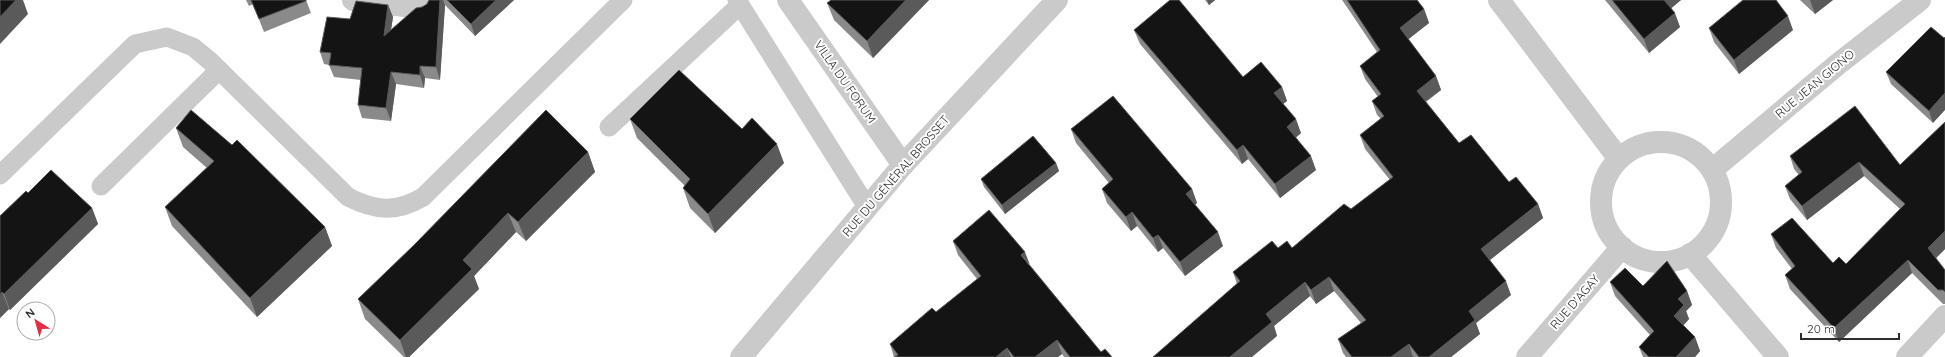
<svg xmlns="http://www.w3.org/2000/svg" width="1945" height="357" font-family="Quicksand,sans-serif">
  <rect width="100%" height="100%" fill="#fff"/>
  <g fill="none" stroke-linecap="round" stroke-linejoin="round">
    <g stroke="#cacaca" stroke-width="19">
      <path d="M737,0L867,207"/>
      <path d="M609,127L740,5"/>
      <path d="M0,175L135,44L167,37L193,47L210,61L348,197C376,211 396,213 423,197L623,0"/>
      <path d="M101,186L219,70"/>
    </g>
    <g stroke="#cacaca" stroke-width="22">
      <path d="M353,0L422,8L429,0"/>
      <path d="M788,0L903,165"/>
      <path d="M1499,0L1619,159"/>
      <circle cx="1661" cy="202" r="60"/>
      <path d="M1712,170L1838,64L1920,0"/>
      <path d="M1690,254L1778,357"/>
      <path d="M741,357L903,165L1057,0"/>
      <path d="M1527,357L1622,247"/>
      <path d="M1907,357L1945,316"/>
    </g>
  </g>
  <g fill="#8a8a8a">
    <path d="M246,0H306L311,13L264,32L253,4L249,6Z"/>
    <path d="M429,0H514L475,36L445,5L440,80L425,78L424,88L396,84L391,121L362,118L358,105L361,80L334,77L329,65L324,64L320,52L350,19L388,5L393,17L391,30L427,4Z"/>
    <path d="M929,0L873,58L834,20L827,3Z"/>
    <path d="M1205,0H1215L1209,5Z"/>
    <path d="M1342,0H1417L1424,9L1429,23L1408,39L1436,76L1441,90L1426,102L1459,143L1538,204L1543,218L1490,260L1511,295L1476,323L1480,334L1451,357H1346L1343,353L1338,339L1361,323L1334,291L1316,304L1310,296L1274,326L1277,336L1237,284L1233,272L1278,248H1292L1351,209L1390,180L1365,149L1360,135L1381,119L1377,115L1372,101L1378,97L1365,79L1360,66L1377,52L1351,13Z"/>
    <path d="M1605,0H1681L1671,8L1680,27L1649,53Z"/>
    <path d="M1800,0H1833L1815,14Z"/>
    <path d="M1931,27L1933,123L1891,84L1886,72Z"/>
    <path d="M1709,28L1793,30L1739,74L1714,42Z"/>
    <path d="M1134,30L1243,77L1282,87L1287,101L1283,104L1301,133L1296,137L1316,170L1280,198L1248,159L1242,164L1140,44Z"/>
    <path d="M630,119L742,129L784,163L715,233L690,208L683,188L685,186L637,138Z"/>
    <path d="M1945,122V249L1936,258L1945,270V304H1943L1912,273L1839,342L1790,289L1785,275L1792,269L1776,248L1771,234L1833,263L1846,264L1900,209L1864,176L1807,220L1790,199L1785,186L1799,175L1794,169L1790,156L1900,165Z"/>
    <path d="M176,128L325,227L332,246L257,317L172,226L165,207L207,168L183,147Z"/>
    <path d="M1071,129L1192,189L1197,203L1195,205L1223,246L1185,276L1163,248L1158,252L1137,226L1131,231L1107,203L1102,189L1109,183L1076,143Z"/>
    <path d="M588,152L595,172L526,241L516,232L474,276L479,289L409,357H404L365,319L358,299Z"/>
    <path d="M1056,163L1059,171L1005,214L984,187L981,179Z"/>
    <path d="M28,193L92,208L98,224L10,310L9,309L0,318V216Z"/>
    <path d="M953,241L1030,265L1101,352L1112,357H1064L1062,354L1058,357H894L890,344L936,312L977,279L958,255Z"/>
    <path d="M1610,282L1643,286L1687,291L1692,305L1686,311L1689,319L1683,326L1695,337L1700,351L1695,357H1643L1639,347L1650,335L1615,296Z"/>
  </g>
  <g fill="#5a5a5a">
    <path d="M14,0H23L28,14L0,44V17Z"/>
    <path d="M440,0H443L445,5L440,80L436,67Z"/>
    <path d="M496,0H514L475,36L471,24Z"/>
    <path d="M906,0H929L873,58L867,41Z"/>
    <path d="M1207,0H1215L1209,5Z"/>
    <path d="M1663,0H1681L1667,12Z"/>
    <path d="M1810,0H1833L1815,14Z"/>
    <path d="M388,5L393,17L388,49L384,36Z"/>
    <path d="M1424,9L1429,23L1405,42L1400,28Z"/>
    <path d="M1675,13L1680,27L1649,53L1644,39Z"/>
    <path d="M1788,16L1793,30L1739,74L1734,60Z"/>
    <path d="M420,66L425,78L424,88L420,75Z"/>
    <path d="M391,72L396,84L391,121L386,108Z"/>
    <path d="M1436,76L1441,90L1422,104L1417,91Z"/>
    <path d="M1282,87L1287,101L1279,107L1274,93Z"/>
    <path d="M1945,93V110L1933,123L1929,111Z"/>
    <path d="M1296,119L1301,133L1292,141L1287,127Z"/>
    <path d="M777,144L784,163L715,233L708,214Z"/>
    <path d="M1243,145L1248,159L1242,164L1237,150Z"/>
    <path d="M588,152L595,172L526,241L518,222Z"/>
    <path d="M1311,156L1316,170L1280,198L1275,184Z"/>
    <path d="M1859,162L1864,176L1807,220L1802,206Z"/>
    <path d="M1056,163L1059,171L1005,214L1002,205Z"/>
    <path d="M1192,189L1197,203L1191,208L1186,194Z"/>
    <path d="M1538,204L1543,218L1486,263L1481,249Z"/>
    <path d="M92,208L98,224L10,310L4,294Z"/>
    <path d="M1132,212L1137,226L1131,231L1126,217Z"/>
    <path d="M508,213L516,232L474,276L479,289L409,357H406L400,340L463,260Z"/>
    <path d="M325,227L332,246L257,317L250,298Z"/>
    <path d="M1945,231V249L1933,261L1928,248Z"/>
    <path d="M1218,232L1223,246L1185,276L1180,262Z"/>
    <path d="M1158,235L1163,248L1158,252L1153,238Z"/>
    <path d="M1025,252L1030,265L1021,255Z"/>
    <path d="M1908,260L1912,273L1839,342L1834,328Z"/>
    <path d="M1329,277L1334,291L1316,304L1311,290Z"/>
    <path d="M1506,281L1511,295L1476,323L1480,334L1451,357H1429L1469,311Z"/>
    <path d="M1305,282L1310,296L1274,326L1277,336L1252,357H1230L1266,314Z"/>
    <path d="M1687,291L1692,305L1686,311L1689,319L1679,330L1674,316L1678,299Z"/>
    <path d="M2,292L9,309L0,318V295Z"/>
    <path d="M1695,337L1700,351L1695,357H1676Z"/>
    <path d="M1057,340L1062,354L1058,357H1035Z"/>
    <path d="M1409,344L1413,357H1391Z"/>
    <path d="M1007,348L1011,357H996Z"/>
  </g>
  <g fill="#141414" stroke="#5a5a5a">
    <path d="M0,0H16L0,17Z"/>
    <path d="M251,0H306V1L259,19Z"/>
    <path d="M429,0H440L436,67L420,66V75L391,72L386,108L358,105L362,68L329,65L331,53L320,52L327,17L350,19L356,1L388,5L384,36L416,8L422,7L427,4Z"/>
    <path d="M447,0H496L471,24Z"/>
    <path d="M831,0H906L867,41L827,3Z"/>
    <path d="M1170,0H1179L1243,77L1261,62L1282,87L1274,93L1296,119L1287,127L1311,156L1275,184L1243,145L1237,150L1134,30Z"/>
    <path d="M1347,0H1417L1424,9L1400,28L1436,76L1417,91L1459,143L1471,135L1509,182L1516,177L1538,204L1481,249L1506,281L1469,311L1475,320L1429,357H1419L1409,344L1391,357H1352L1338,339L1366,320L1329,277L1311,290L1305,282L1266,314L1272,322L1230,357H1153L1240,281L1233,272L1272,241L1278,248L1287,241L1292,248L1344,204L1351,209L1393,177L1360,135L1384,116L1372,101L1381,94L1360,66L1380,50Z"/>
    <path d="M1612,0H1664L1675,13L1644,39Z"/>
    <path d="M1743,0H1776L1788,16L1734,60L1709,28Z"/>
    <path d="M1931,27L1944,38L1945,37V93L1929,111L1886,72Z"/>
    <path d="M679,70L742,129L752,118L777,144L708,214L683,188L690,179L630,119Z"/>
    <path d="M1113,96L1192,189L1186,194L1218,232L1180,262L1158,235L1153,238L1132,212L1126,217L1102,189L1113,179L1071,129Z"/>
    <path d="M1855,106L1900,165L1945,122V231L1928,248L1945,270V292L1943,290H1938L1908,260L1834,328L1785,275L1795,266L1771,234L1792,218L1833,263L1839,257L1846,264L1905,204L1859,162L1802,206L1785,186L1802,172L1790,156Z"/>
    <path d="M191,110L232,145L237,140L325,227L250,298L165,207L214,161L176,128Z"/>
    <path d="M546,110L588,152L518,222L508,213L463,260L472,269L400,340L358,299L414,245Z"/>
    <path d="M1033,136L1056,163L1002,205L981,179Z"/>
    <path d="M51,170L92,208L4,294L2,292L0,295V216L26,191L28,193Z"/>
    <path d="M989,210L1025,252L1021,255L1101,352L1105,349L1112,357H1070L1057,340L1035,357H1014L1007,348L996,357H894L898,355L890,344L932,308L936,312L981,276L953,241Z"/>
    <path d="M1667,261L1687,291L1678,299L1684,305L1674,316L1695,337L1676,357H1649L1639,347L1654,331L1610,282L1625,268L1643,286Z"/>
  </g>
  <g text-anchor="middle" stroke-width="4" stroke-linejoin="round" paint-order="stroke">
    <g font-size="12" fill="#2d2d2d" stroke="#fff">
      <text transform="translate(845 82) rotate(55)" y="4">VILLA DU FORUM</text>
      <text transform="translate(1815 84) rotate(-40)" y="4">RUE JEAN GIONO</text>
      <text transform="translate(896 176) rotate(-49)" y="4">RUE DU GÉNÉRAL BROSSET</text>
      <text transform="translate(1575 302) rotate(-49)" y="4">RUE D'AGAY</text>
    </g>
  </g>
  <g transform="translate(36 321) rotate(323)"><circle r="19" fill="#ffffff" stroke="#ababab"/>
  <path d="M0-3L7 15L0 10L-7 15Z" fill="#e52e45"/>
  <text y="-6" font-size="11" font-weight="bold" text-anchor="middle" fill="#2d2d2d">N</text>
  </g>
  <path d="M1801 333v6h98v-6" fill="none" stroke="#2d2d2d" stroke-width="2"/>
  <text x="1807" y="333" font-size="12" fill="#2d2d2d" stroke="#ffffff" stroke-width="3" paint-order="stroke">20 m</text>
</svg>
